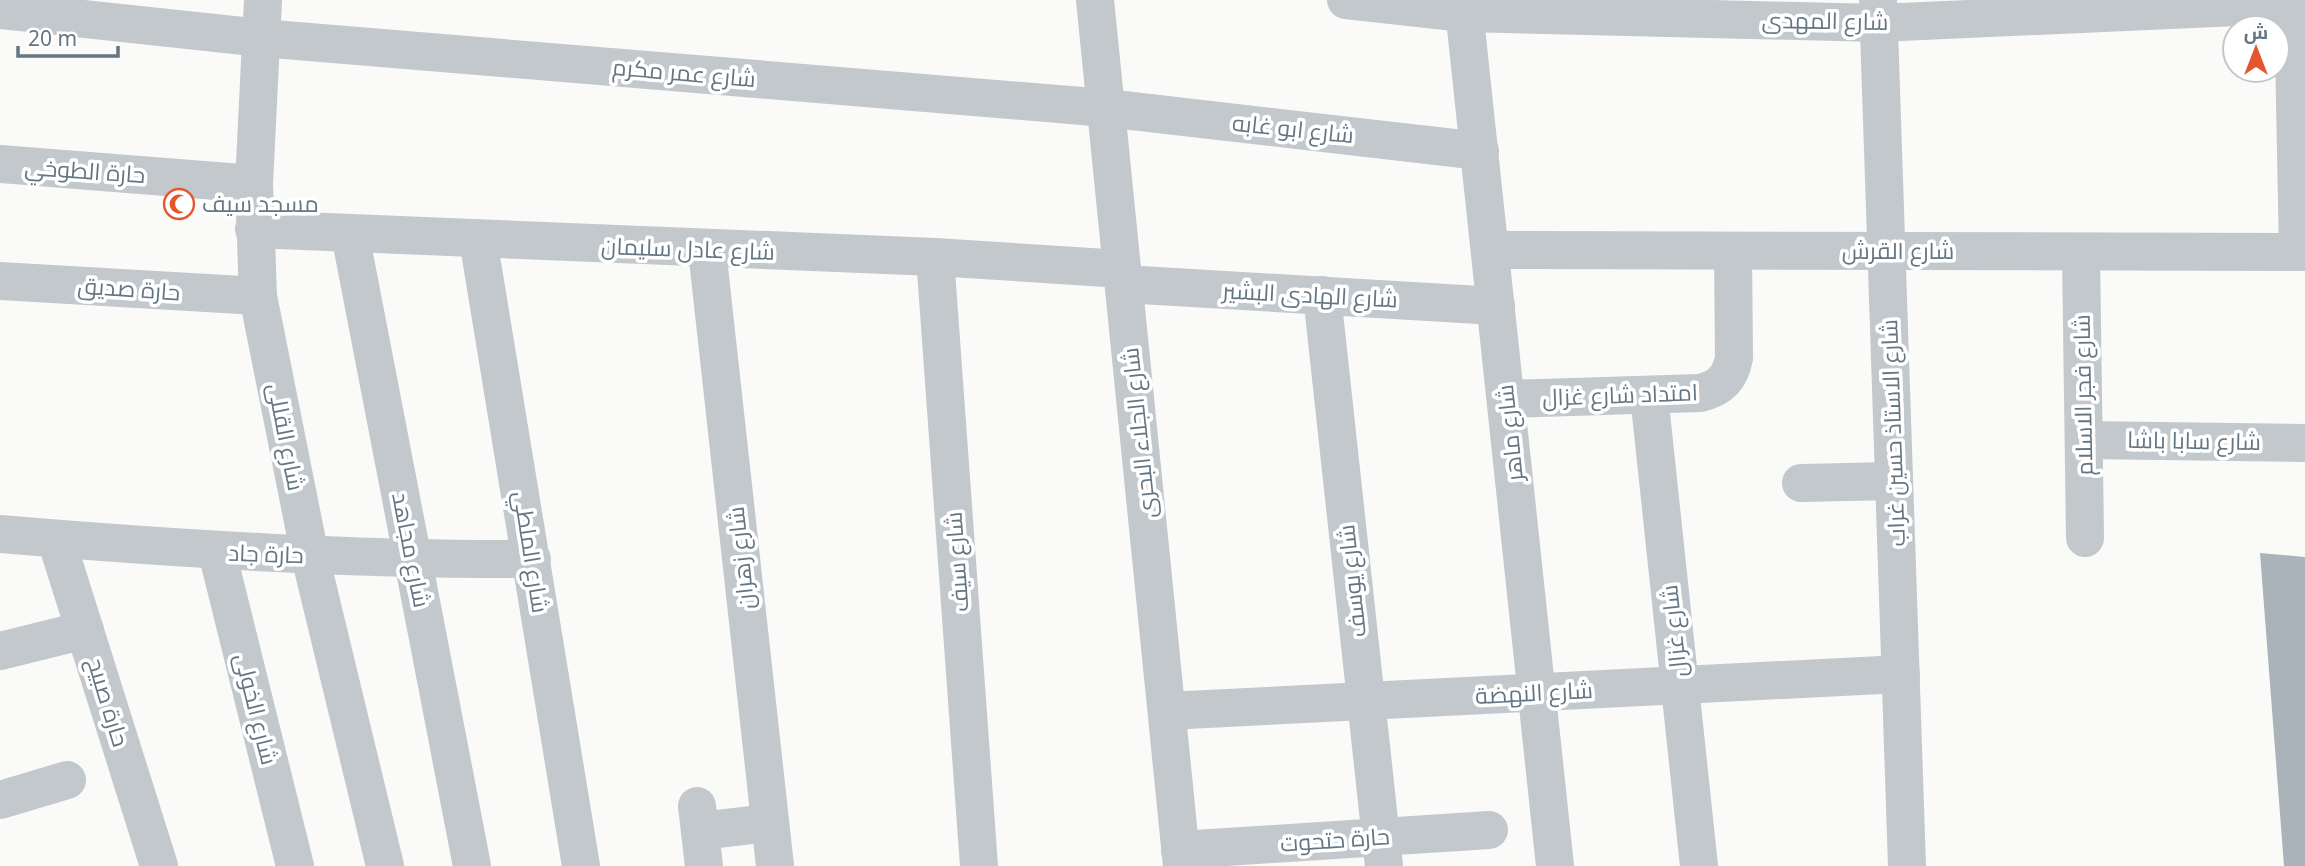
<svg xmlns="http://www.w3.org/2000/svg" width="2305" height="866" font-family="'Noto Sans',Cairo,sans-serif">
  <rect width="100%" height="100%" fill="#fafaf8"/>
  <path fill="#aab3b9" d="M2260,553L2305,557V866H2284Z"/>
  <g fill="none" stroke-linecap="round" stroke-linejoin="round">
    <g stroke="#c3c8cc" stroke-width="38">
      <path d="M263,0L254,184L258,296L310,556L385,866"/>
      <path d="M1095,0L1182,866"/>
      <path d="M1346,0L1464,13L1878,23L2305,4"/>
      <path d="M1463,0L1555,866"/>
      <path d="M1878,0L1907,866"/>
      <path d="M2293,0L2298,252"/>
      <path d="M0,10L261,38L1106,108L1480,151"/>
      <path d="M0,164L254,184"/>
      <path d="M254,229L935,257L1122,269"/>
      <path d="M350,234L472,866"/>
      <path d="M478,239L581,866"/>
      <path d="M707,250L775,866"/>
      <path d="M1490,250L2305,252"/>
      <path d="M2081,252L2085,538"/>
      <path d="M935,257L979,866"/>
      <path d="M0,281L258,296"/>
      <path d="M1124,284L1496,306"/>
      <path d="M1322,295L1384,866"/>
      <path d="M1649,395L1699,866"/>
      <path d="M1506,399L1700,393C1721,388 1730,378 1734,358L1733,251"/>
      <path d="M2084,440L2305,443"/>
      <path d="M1801,483L1894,481"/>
      <path d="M0,534C178,549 354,560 532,559"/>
      <path d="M56,539L159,866"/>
      <path d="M217,552L295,866"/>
      <path d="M0,651L85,630"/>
      <path d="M1167,711L1901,674"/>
      <path d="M0,800L67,780"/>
      <path d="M697,806L704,866"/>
      <path d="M700,831L770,823"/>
      <path d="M1180,850L1489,830"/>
    </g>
  </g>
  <defs>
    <g id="mosque-ring" transform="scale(1.575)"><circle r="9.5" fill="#fff" stroke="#e4572e" stroke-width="1.5"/><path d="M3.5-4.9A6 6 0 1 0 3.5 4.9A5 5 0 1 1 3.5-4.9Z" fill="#e4572e"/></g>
  </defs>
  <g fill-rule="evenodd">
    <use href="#mosque-ring" x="179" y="204"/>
  </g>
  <g text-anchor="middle" stroke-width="7" stroke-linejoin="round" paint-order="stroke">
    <g font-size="23" fill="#657683" stroke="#fff">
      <text transform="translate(1825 21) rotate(1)" y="8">شارع المهدى</text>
      <text transform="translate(684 73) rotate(5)" y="8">شارع عمر مكرم</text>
      <text transform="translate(1293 129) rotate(6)" y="8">شارع ابو غابه</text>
      <text transform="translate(85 171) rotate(4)" y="8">حارة الطوخي</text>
      <text transform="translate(688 249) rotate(2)" y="8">شارع عادل سليمان</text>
      <text x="1898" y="259">شارع القرش</text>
      <text transform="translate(129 289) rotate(4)" y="8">حارة صديق</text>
      <text transform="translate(1310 295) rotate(3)" y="8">شارع الهادى البشير</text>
      <text transform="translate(1620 395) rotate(-2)" y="8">امتداد شارع غزال</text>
      <text transform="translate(2083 395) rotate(-91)" y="8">شارع فجر الاسلام</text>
      <text transform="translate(1139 433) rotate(-96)" y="8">شارع الجلاء البحرى</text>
      <text transform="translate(1510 433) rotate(-96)" y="8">شارع ماهر</text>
      <text transform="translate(1893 433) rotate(-92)" y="8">شارع الاستاذ حسين غراب</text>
      <text transform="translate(286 437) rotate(79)" y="8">شارع القللى</text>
      <text transform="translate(2194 441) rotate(1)" y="8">شارع سابا باشا</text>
      <text transform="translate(411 550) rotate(79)" y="8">شارع مجاهد</text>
      <text transform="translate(531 552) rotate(81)" y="8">شارع الملطي</text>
      <text transform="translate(266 554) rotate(2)" y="8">حارة جاد</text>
      <text transform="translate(741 558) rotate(-96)" y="8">شارع زهران</text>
      <text transform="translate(957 562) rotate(-94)" y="8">شارع سيف</text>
      <text transform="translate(1352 581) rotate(-96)" y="8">شارع يوسف</text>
      <text transform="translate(1674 631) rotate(-96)" y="8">شارع غزال</text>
      <text transform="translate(1534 693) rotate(-3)" y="8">شارع النهضة</text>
      <text transform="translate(108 702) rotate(73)" y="8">حارة صبيح</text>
      <text transform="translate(256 709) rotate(76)" y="8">شارع الخولى</text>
      <text transform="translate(1335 840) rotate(-4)" y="8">حارة حتحوت</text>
    </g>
    <g font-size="23" fill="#657683" stroke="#fff" text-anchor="start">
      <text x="202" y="212">مسجد سيف</text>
    </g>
  </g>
  <g transform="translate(2256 49)"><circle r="33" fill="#ffffff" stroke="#c1c8cd" stroke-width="2"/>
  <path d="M0-5L12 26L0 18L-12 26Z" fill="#e4572e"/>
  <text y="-10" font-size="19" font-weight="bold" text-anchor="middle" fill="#657683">ش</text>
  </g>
  <path d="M18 46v10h100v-10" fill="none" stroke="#657683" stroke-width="3.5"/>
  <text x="28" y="46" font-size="21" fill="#657683" stroke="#ffffff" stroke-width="5" paint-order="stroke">20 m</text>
</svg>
